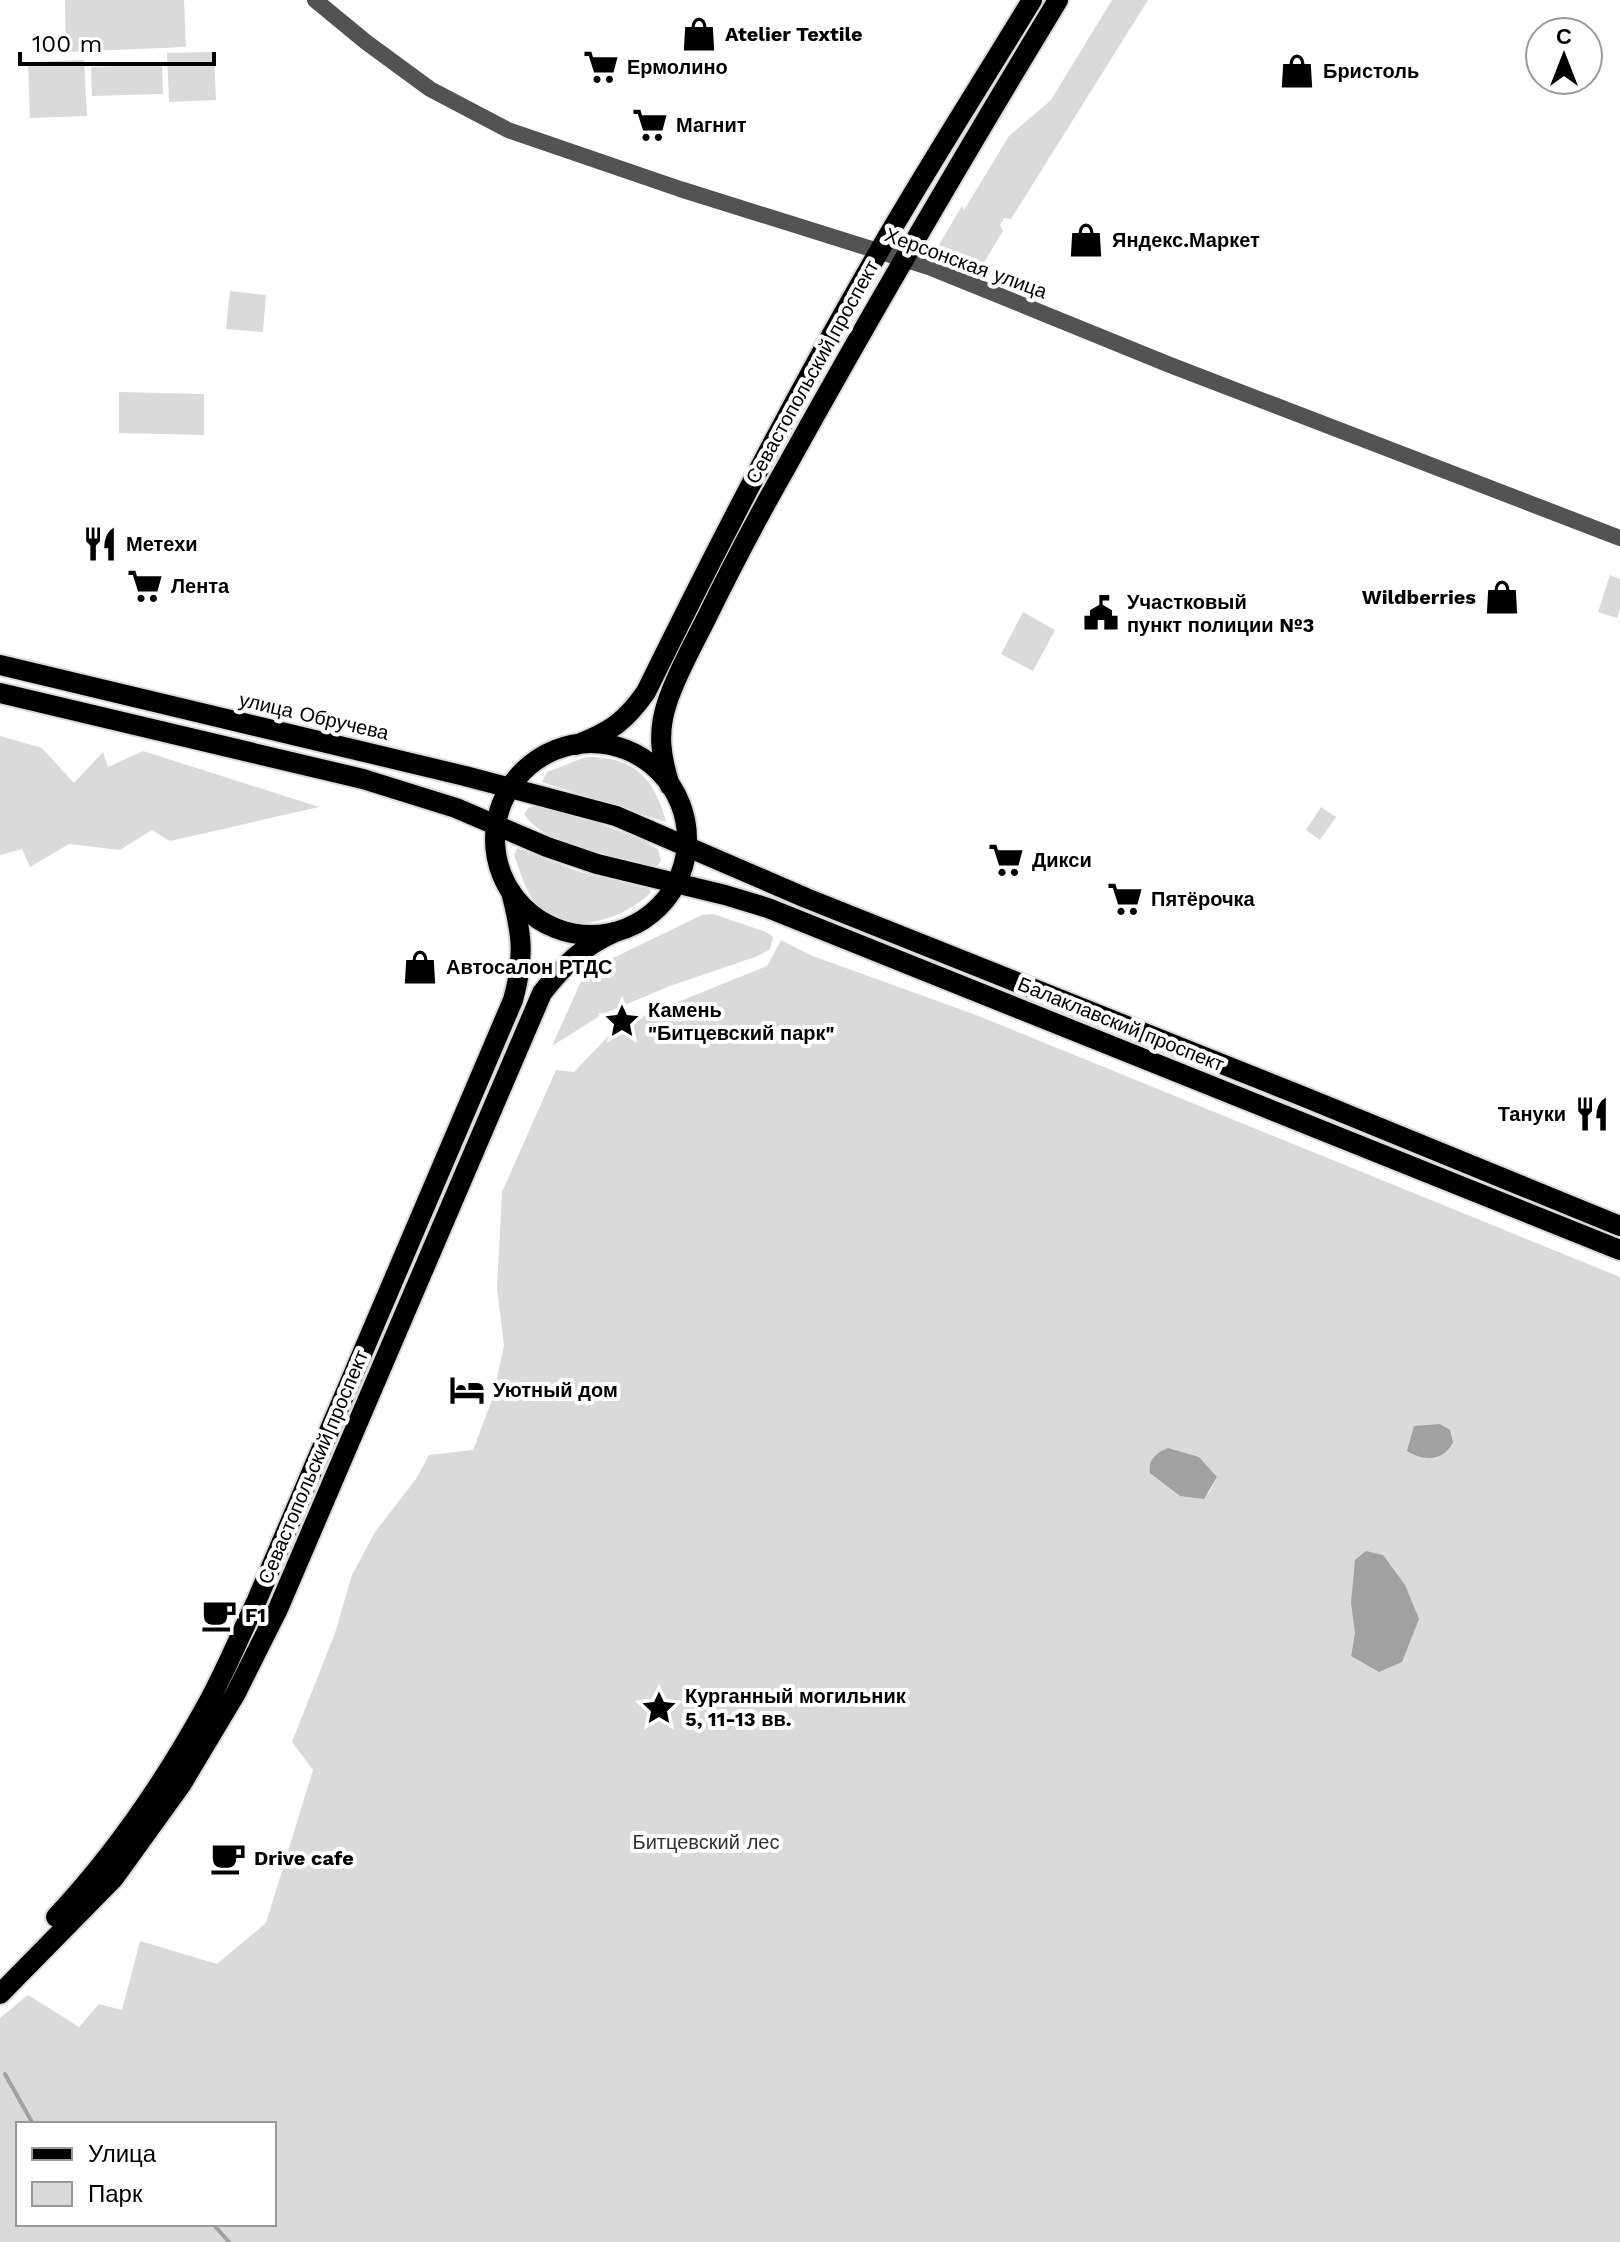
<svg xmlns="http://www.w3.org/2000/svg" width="1620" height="2242" font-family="'Work Sans',sans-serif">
  <rect width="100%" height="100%" fill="#fff"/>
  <g fill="#dadada" fill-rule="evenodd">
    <path d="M65,0H184L186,47L66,52Z"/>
    <path d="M1112,0H1148L1011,219L1004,218L1000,225L1003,231L980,269L937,252L940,243L962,206L964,210L1009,136L1051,100Z"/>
    <path d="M214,52L216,100L169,102L167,53Z"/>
    <path d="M84,60L87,116L30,118L28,62Z"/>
    <path d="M162,64L163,94L92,96L91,67Z"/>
    <path d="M230,291L266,295L263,332L226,329Z"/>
    <path d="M119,392L204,394V435L119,433Z"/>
    <path d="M1610,575L1620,579V608L1617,618L1598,612Z"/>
    <path d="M1023,612L1055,630L1033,671L1001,654Z"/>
    <path d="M0,736L42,748L74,783L103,752L108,767L143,751L319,807L170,841L152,830L120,850L69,844L30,867L22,849L0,855Z"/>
    <path d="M586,757C633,756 654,777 666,822L542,782L547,772Z"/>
    <path d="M538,805L600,824L638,838L658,849L661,861L657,866C622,864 542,844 524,814L528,808Z"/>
    <path d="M1321,807L1336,817L1320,840L1306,830Z"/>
    <path d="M517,848L580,872L649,889L651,892C623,920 562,941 534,901C524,888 520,870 514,855Z"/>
    <path d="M713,914L766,932L773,937L770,949L758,956L670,986L603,1014L552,1046L583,977L611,959L702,915Z"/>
    <path d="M781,940L810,955L976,1015L1620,1277V2242H0V2018L28,1995L79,2027L99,2004L122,2010L140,1941L217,1964L266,1923L313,1770L292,1742L335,1633L352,1575L375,1532L416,1479L429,1455L473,1450L492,1400L504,1346L497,1288L502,1192L556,1070L574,1072L618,1026L767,966ZM1156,1476L1217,1477L1209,1493L1181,1496ZM1355,1560L1402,1662L1379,1671L1351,1656L1355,1633ZM18,2124H274V2224H18Z"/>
  </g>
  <g fill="#a1a1a1">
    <path d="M1440,1424L1450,1430L1453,1442C1444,1461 1424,1462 1407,1451L1414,1426Z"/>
    <path d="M1168,1448L1199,1457L1217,1477L1204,1499L1180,1496L1150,1473C1148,1459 1156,1453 1168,1448Z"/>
    <path d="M1366,1551L1383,1555L1405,1585L1419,1619L1402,1662L1379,1672L1351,1656L1355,1633L1351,1603L1355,1560Z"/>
  </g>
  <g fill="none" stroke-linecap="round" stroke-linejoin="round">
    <g stroke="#a1a1a1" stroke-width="4">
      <path d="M5,2074L33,2124"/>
      <path d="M213,2224L229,2242"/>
    </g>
    <g stroke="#dbdbdb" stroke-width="24">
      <g id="major">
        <path d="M0,665L465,776L616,816L806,898L1302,1096L1620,1226"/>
        <path d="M0,693L363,779L456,808L547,847L597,864L725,895L768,908L1620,1250"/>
        <circle cx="591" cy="839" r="96"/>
        <path d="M576,745C610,732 625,722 646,692C719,543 795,396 878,253C927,168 981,84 1032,0"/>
        <path d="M670,786C661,757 657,733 667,703C676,675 692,647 705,621C730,570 756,520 784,471C872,312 964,155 1058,0"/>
        <path d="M56,1917C116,1853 167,1778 209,1701C227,1668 241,1633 257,1600L513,1000C525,957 522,934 511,892"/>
        <path d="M0,1994L114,1878L181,1785L236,1693L278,1609L542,993C563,966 583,946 615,932"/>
      </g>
    </g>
    <path stroke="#535353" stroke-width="16" d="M315,0L366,42L430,89L508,130L680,189L929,267L1170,365L1620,538"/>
    <use href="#major" stroke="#000" stroke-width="20"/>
  </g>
  <defs>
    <g id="shop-bare" transform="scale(2.76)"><path d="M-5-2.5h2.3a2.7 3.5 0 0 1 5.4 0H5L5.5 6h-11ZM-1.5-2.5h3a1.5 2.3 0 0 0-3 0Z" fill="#000" stroke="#fff" stroke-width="2.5" paint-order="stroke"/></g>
    <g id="supermarket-bare" transform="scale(2.76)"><path d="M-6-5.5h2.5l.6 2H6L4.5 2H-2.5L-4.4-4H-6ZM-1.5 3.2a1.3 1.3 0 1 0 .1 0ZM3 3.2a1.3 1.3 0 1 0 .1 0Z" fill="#000" stroke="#fff" stroke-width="2.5" paint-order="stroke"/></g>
    <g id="restaurant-bare" transform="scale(2.76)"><path d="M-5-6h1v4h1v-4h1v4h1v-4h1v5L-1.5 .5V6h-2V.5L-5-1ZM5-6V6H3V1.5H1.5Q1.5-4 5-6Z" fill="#000" stroke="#fff" stroke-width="2.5" paint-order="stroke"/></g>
    <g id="civic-bare" transform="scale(2.76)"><path d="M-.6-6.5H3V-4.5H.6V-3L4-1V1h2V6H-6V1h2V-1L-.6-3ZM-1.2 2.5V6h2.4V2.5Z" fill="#000" stroke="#fff" stroke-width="2.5" paint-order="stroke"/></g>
    <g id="sight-bare" transform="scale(2.76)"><path d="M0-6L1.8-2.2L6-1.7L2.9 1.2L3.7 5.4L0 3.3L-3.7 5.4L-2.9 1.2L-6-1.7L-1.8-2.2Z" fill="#000" stroke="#fff" stroke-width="2.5" paint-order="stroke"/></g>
    <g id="hotel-bare" transform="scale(2.76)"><path d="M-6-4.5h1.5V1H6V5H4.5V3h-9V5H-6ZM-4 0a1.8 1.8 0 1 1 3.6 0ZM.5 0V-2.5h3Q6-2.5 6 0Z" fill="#000" stroke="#fff" stroke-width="2.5" paint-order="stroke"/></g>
    <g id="cafe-bare" transform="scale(2.76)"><path d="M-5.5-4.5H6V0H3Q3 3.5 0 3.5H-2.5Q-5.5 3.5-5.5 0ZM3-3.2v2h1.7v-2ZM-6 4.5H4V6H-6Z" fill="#000" stroke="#fff" stroke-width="2.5" paint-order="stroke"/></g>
  </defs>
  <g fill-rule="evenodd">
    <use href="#shop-bare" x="699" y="34"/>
    <use href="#supermarket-bare" x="601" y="67"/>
    <use href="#shop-bare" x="1297" y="71"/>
    <use href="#supermarket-bare" x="650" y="125"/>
    <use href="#shop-bare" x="1086" y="240"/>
    <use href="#restaurant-bare" x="100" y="544"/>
    <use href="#supermarket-bare" x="145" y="586"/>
    <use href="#shop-bare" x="1502" y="597"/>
    <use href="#civic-bare" x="1101" y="613"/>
    <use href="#supermarket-bare" x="1006" y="860"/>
    <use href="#supermarket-bare" x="1125" y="899"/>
    <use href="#shop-bare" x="420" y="967"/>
    <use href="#sight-bare" x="622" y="1021"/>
    <use href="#restaurant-bare" x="1592" y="1114"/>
    <use href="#hotel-bare" x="467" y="1390"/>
    <use href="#cafe-bare" x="219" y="1615"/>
    <use href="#sight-bare" x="659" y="1708"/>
    <use href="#cafe-bare" x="228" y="1858"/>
  </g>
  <g text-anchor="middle" stroke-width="8" stroke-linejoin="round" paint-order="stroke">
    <g font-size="20" font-weight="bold" fill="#000" stroke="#fff" text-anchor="start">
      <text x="725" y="41">Atelier Textile</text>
      <text x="627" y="74">Ермолино</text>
      <text x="1323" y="78">Бристоль</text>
      <text x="676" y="132">Магнит</text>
      <text x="1112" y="247">Яндекс.Маркет</text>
      <text x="126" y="551">Метехи</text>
      <text x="171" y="593">Лента</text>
      <text x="1476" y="604" text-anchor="end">Wildberries</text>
      <text x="1127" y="609">Участковый<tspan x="1127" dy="23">пункт полиции №3</tspan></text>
      <text x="1032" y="867">Дикси</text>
      <text x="1151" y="906">Пятёрочка</text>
      <text x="446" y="974">Автосалон РТДС</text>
      <text x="648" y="1017">Камень<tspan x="648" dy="23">"Битцевский парк"</tspan></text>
      <text x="1566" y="1121" text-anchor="end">Тануки</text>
      <text x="493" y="1397">Уютный дом</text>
      <text x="245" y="1622">F1</text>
      <text x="685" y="1703">Курганный могильник<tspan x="685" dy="23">5, 11-13 вв.</tspan></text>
      <text x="254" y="1865">Drive cafe</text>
    </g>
    <g font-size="20" fill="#000" stroke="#fff">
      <text transform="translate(966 263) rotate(20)" y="7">Херсонская улица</text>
      <text transform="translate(812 372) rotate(-61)" y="7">Севастопольский проспект</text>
      <text transform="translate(314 716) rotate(13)" y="7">улица Обручева</text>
      <text transform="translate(1121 1024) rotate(22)" y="7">Балаклавский проспект</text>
      <text transform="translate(313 1467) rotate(-67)" y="7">Севастопольский проспект</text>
    </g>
    <g font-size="20" fill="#313131" stroke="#fff">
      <text x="706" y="1849">Битцевский лес</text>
    </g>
  </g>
  <rect x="16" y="2122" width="260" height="104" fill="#ffffff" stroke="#999999" stroke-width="2"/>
  <rect x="32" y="2148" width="40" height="12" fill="#000000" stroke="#999999" stroke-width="2"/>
  <text x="88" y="2162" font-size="24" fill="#000000">Улица</text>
  <rect x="32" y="2182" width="40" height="24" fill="#dadada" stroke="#999999" stroke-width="2"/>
  <text x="88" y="2202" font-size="24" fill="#000000">Парк</text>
  <g transform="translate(1564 56)"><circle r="38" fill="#ffffff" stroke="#999999" stroke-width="2"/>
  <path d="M0-6L14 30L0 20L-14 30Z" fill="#000000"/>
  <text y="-12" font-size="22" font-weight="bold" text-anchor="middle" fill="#000000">С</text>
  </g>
  <path d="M20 52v12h194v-12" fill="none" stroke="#000000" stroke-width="4"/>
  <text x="32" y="52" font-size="24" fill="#000000" stroke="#ffffff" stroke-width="6" paint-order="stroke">100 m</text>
</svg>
